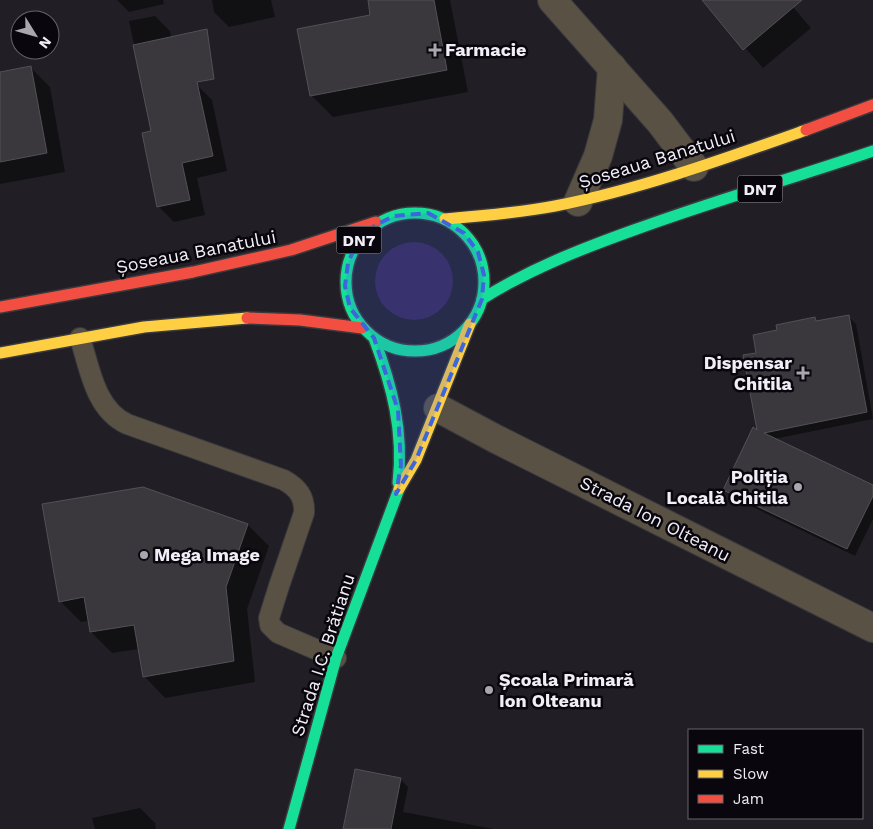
<svg xmlns="http://www.w3.org/2000/svg" width="873" height="829" font-family="'Work Sans',sans-serif">
  <rect width="100%" height="100%" fill="#211f25"/>
  <circle fill="#372753" cx="414" cy="281" r="39"/>
  <g fill="#0007">
    <path d="M117,0H163L164,4L129,12Z"/>
    <path d="M212,0H271L275,17L229,27L214,12Z"/>
    <path d="M369,0H450L468,92L333,117L312,96L299,30L372,16Z"/>
    <path d="M703,0H787L811,28L763,68Z"/>
    <path d="M155,16L170,31L183,88L197,85L212,100L227,171L197,178L205,215L174,222L158,206L153,132L129,21Z"/>
    <path d="M31,68L50,87L65,172L0,184V73Z"/>
    <path d="M848,316L856,324L873,419L774,439L873,486V519L855,556L732,497L724,489L759,432L757,354L779,331L814,318L818,322Z"/>
    <path d="M248,525L269,546L247,609L255,682L165,698L144,676L139,649L112,653L91,632L89,621L81,622L60,601Z"/>
    <path d="M400,779L408,787L403,812L494,829H344Z"/>
    <path d="M140,808L155,823L156,829H95L92,818Z"/>
  </g>
  <g fill="#3a383d" stroke="#535157">
    <path d="M368,0H434L447,70L310,96L297,29L370,15Z"/>
    <path d="M702,0H802L743,50Z"/>
    <path d="M207,29L214,79L197,82L213,156L182,163L190,200L157,207L142,133L151,131L133,45Z"/>
    <path d="M31,66L47,153L0,162V72Z"/>
    <path d="M849,315L867,412L764,433L873,485V496L847,549L723,490L753,427L757,430L743,355L756,353L753,335L777,330L776,325L815,317L816,321Z"/>
    <path d="M143,487L248,524L226,587L234,661L143,677L134,625L90,632L84,597L59,602L42,504Z"/>
    <path d="M355,769L401,778L391,829H343Z"/>
  </g>
  <g fill="none" stroke-linecap="round" stroke-linejoin="round">
    <g stroke="#3a393d" stroke-width="22">
      <path id="lane" d="M80,338C90,369 95,409 127,424L284,480C298,488 305,497 304,513L279,586L269,618L270,625L278,633L336,658"/>
    </g>
    <g stroke="#3a393d" stroke-width="30">
      <g id="street">
        <path d="M552,0L660,122L694,167"/>
        <path d="M578,202L598,156L608,120L612,67"/>
        <path d="M438,408L496,439L873,628"/>
      </g>
    </g>
    <g stroke="#3a393d" stroke-width="14">
      <g id="fast">
        <circle cx="415" cy="282" r="69"/>
        <path d="M482,299C530,269 581,249 634,230C713,201 794,178 873,151"/>
        <path d="M374,338C392,386 404,431 398,483"/>
        <path d="M289,829L336,658L399,489"/>
      </g>
    </g>
    <g stroke="#3a393d" stroke-width="14">
      <g id="slow">
        <path d="M445,219C482,216 518,213 555,206C641,189 724,159 806,130"/>
        <path d="M0,353L144,327L247,318"/>
        <path d="M399,489L416,460L470,324"/>
      </g>
    </g>
    <g stroke="#3a393d" stroke-width="14">
      <g id="jam">
        <path d="M806,130L873,105"/>
        <path d="M0,307L193,272L291,250L376,222"/>
        <path d="M247,318L300,320L362,328"/>
      </g>
    </g>
    <use href="#lane" stroke="#585144" stroke-width="20"/>
    <use href="#street" stroke="#585144" stroke-width="28"/>
    <use href="#fast" stroke="#16e098" stroke-width="11"/>
    <use href="#slow" stroke="#ffcf43" stroke-width="11"/>
    <use href="#jam" stroke="#f24e42" stroke-width="11"/>
  </g>
  <path fill="#3d66dd" fill-opacity="0.2" stroke="#3d66dd" stroke-width="4" stroke-dasharray="10 6" stroke-linejoin="round" d="M428,213L464,233L478,252L484,275L482,299L416,460L396,494L401,465L398,410L374,338L350,308L345,286L348,263L357,242L374,226L394,216Z"/>
  <g fill="#a8a6ae" stroke="#09070d" stroke-width="2">
    <path d="M432.5 42.5h5v5h5v5h-5v5h-5v-5h-5v-5h5z"/>
    <path d="M800.5 365.5h5v5h5v5h-5v5h-5v-5h-5v-5h5z"/>
    <circle cx="798" cy="487" r="5"/>
    <circle cx="144" cy="555" r="5"/>
    <circle cx="489" cy="690" r="5"/>
  </g>
  <g text-anchor="middle" stroke-width="5" stroke-linejoin="round" paint-order="stroke">
    <g fill="#09070d" stroke="#aba9b1" stroke-width="1">
      <rect x="737.5" y="175.5" width="45" height="27" rx="4"/>
      <rect x="336.5" y="226.5" width="45" height="27" rx="4"/>
    </g>
    <g font-size="16" font-weight="bold" fill="#f1eef7">
      <text x="760" y="195">DN7</text>
      <text x="359" y="246">DN7</text>
    </g>
    <g font-size="18" font-weight="bold" fill="#f1eef7" stroke="#09070d" text-anchor="start">
      <text x="445" y="56">Farmacie</text>
      <text x="792" y="369" text-anchor="end">Dispensar<tspan x="792" dy="21">Chitila</tspan></text>
      <text x="788" y="483" text-anchor="end">Poliția<tspan x="788" dy="21">Locală Chitila</tspan></text>
      <text x="154" y="561">Mega Image</text>
      <text x="499" y="686">Școala Primară<tspan x="499" dy="21">Ion Olteanu</tspan></text>
    </g>
    <g font-size="18" fill="#f1eef7" stroke="#09070d">
      <text transform="translate(657 159) rotate(-17)" y="6">Șoseaua Banatului</text>
      <text transform="translate(196 252) rotate(-11)" y="6">Șoseaua Banatului</text>
      <text transform="translate(655 519) rotate(27)" y="6">Strada Ion Olteanu</text>
      <text transform="translate(323 655) rotate(-72)" y="6">Strada I.C. Brătianu</text>
    </g>
  </g>
  <rect x="688" y="729" width="175" height="90" fill="#09070d" stroke="#66636b"/>
  <rect x="698" y="745" width="25" height="8" fill="#16e098" stroke="#66636b"/>
  <text x="733" y="754" font-size="15" fill="#f1eef7">Fast</text>
  <rect x="698" y="770" width="25" height="8" fill="#ffcf43" stroke="#66636b"/>
  <text x="733" y="779" font-size="15" fill="#f1eef7">Slow</text>
  <rect x="698" y="795" width="25" height="8" fill="#f24e42" stroke="#66636b"/>
  <text x="733" y="804" font-size="15" fill="#f1eef7">Jam</text>
  <g transform="translate(35 35) rotate(127)"><circle r="24" fill="#09070d" stroke="#66636b"/>
  <path d="M0-4L9 19L0 12L-9 19Z" fill="#a8a6ae"/>
  <text y="-8" font-size="14" font-weight="bold" text-anchor="middle" fill="#f1eef7">N</text>
  </g>
</svg>
